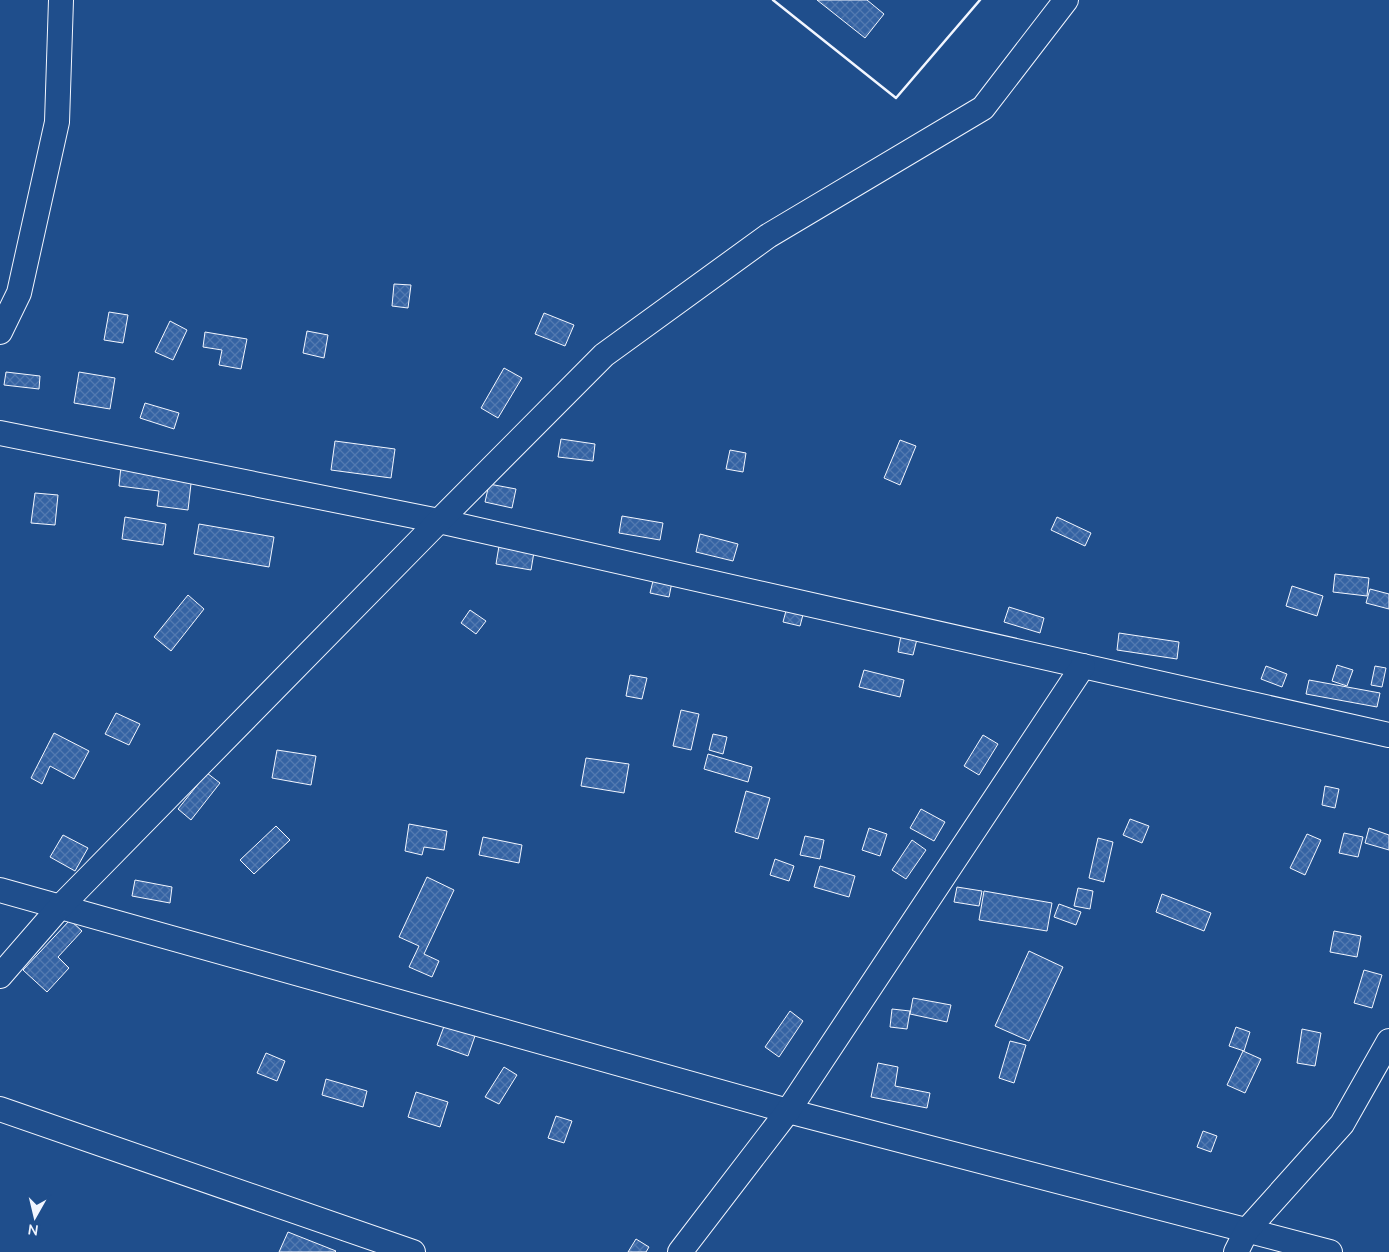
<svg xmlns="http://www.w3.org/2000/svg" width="1389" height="1252" font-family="'Nunito Sans',sans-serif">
  <defs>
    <pattern id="building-cross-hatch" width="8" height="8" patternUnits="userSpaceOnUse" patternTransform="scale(1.25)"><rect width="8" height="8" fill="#3563a3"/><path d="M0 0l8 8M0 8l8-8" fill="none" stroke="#537ab1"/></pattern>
  </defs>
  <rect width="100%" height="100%" fill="#1f4e8c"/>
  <g fill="url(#building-cross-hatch)" stroke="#f2f6ff">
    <path d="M817,0H867L884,14L865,38Z"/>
    <path d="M394,284L411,285L408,308L392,306Z"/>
    <path d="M109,312L128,315L123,343L104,340Z"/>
    <path d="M544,313L574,325L565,346L535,334Z"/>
    <path d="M170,321L187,330L173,360L155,352Z"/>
    <path d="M307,331L328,335L324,358L303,353Z"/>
    <path d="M205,332L247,339L241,369L219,365L222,350L203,347Z"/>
    <path d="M504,368L522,378L498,418L481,408Z"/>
    <path d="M6,372L40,376L39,389L4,385Z"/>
    <path d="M79,372L115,378L110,409L74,403Z"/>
    <path d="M145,403L179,413L174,429L140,418Z"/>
    <path d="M561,439L595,444L593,461L558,457Z"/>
    <path d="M900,440L916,446L900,485L884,478Z"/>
    <path d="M335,441L395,449L391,478L331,470Z"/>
    <path d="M730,450L746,453L743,472L726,469Z"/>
    <path d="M121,466L192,475L188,510L157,506L159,491L119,486Z"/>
    <path d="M489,484L516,489L512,508L485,502Z"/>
    <path d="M35,493L58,495L55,525L31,523Z"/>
    <path d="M622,516L663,523L660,540L619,533Z"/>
    <path d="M125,517L166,524L163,545L122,539Z"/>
    <path d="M1057,517L1091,533L1085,546L1051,530Z"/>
    <path d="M199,524L274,537L269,567L194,554Z"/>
    <path d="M700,534L738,544L733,561L696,552Z"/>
    <path d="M499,546L534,552L531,570L496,564Z"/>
    <path d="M1335,574L1369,578L1367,596L1333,592Z"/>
    <path d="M654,577L672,582L669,597L650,593Z"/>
    <path d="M1292,586L1323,596L1317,616L1286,606Z"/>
    <path d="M1370,589L1389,594V609L1366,603Z"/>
    <path d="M188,595L204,609L171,651L154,637Z"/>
    <path d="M787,607L804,611L800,626L783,622Z"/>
    <path d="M1009,607L1044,618L1040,633L1004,622Z"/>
    <path d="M470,610L486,621L476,634L461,623Z"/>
    <path d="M1119,633L1179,642L1177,659L1117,650Z"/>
    <path d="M901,635L917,639L913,655L898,652Z"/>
    <path d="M1337,665L1353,670L1347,686L1332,681Z"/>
    <path d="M1266,666L1287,674L1282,687L1261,679Z"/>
    <path d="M1375,666L1386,668L1382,687L1371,685Z"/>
    <path d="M864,670L904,680L900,697L859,687Z"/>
    <path d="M630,675L647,678L642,699L626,696Z"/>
    <path d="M1309,680L1380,693L1377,707L1306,694Z"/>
    <path d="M681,710L699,714L691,750L673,746Z"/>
    <path d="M116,713L140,724L129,745L105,734Z"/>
    <path d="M54,733L89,751L74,779L50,766L42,784L31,778Z"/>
    <path d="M713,734L727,737L723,754L709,750Z"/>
    <path d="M983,735L998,744L979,775L964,766Z"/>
    <path d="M277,750L316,756L311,785L272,778Z"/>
    <path d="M708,754L752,767L748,782L704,769Z"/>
    <path d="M586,758L629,764L624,793L581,786Z"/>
    <path d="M207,773L220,783L191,820L178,809Z"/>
    <path d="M1325,786L1339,789L1335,808L1322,805Z"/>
    <path d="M746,791L770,798L758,839L735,832Z"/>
    <path d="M921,809L945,822L934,841L910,828Z"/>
    <path d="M1130,819L1149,826L1142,843L1123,835Z"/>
    <path d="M409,824L447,831L444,850L424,847L422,855L405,851Z"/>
    <path d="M276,826L290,840L254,874L240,860Z"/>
    <path d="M869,828L887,834L880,856L862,850Z"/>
    <path d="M1369,828L1389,835V850L1365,843Z"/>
    <path d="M1344,833L1363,837L1358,857L1339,853Z"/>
    <path d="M1307,834L1321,840L1305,875L1290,868Z"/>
    <path d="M63,835L88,848L75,871L50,857Z"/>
    <path d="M805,836L824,840L820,859L800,855Z"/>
    <path d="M483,837L522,845L519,863L479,855Z"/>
    <path d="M1098,838L1113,842L1104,882L1089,878Z"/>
    <path d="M912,840L926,850L906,879L892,870Z"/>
    <path d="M775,859L794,866L789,881L770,875Z"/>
    <path d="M820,866L855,876L849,897L814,887Z"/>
    <path d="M427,877L454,890L424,954L439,961L432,977L409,967L419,946L399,937Z"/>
    <path d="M135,880L172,887L170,903L132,896Z"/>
    <path d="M957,887L982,891L979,906L954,902Z"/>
    <path d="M1078,888L1093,891L1090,909L1074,906Z"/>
    <path d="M984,891L1052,903L1047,931L979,920Z"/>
    <path d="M1162,894L1211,913L1204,931L1156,912Z"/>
    <path d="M1059,904L1081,912L1076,925L1054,917Z"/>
    <path d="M70,920L82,931L58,957L69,968L47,992L23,970Z"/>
    <path d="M1334,931L1361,936L1357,957L1330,952Z"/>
    <path d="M1029,951L1063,967L1029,1041L995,1026Z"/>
    <path d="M1364,970L1382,975L1372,1008L1354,1003Z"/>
    <path d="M913,998L951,1005L947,1022L910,1014Z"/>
    <path d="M892,1009L910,1011L907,1029L890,1027Z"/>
    <path d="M790,1011L803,1021L779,1057L765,1047Z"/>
    <path d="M446,1021L476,1033L468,1056L437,1045Z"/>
    <path d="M1236,1027L1250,1032L1244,1051L1229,1046Z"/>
    <path d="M1302,1029L1321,1033L1315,1066L1297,1063Z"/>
    <path d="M1010,1041L1026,1045L1014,1083L999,1078Z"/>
    <path d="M1243,1051L1261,1059L1245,1093L1227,1085Z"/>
    <path d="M266,1053L285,1061L277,1081L257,1073Z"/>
    <path d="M878,1063L898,1067L895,1086L930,1093L927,1108L871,1097Z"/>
    <path d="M504,1067L517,1075L499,1104L485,1097Z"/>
    <path d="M326,1079L367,1091L363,1107L322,1095Z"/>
    <path d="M416,1092L448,1102L440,1127L408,1117Z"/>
    <path d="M556,1116L572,1121L564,1143L548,1138Z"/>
    <path d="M1203,1131L1217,1136L1211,1152L1197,1147Z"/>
    <path d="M288,1232L336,1251L335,1252H279Z"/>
    <path d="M636,1239L649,1247L646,1252H628Z"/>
  </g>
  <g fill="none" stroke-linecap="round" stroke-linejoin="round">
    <g stroke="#f2f6ff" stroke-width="26">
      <g id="street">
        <path d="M0,332L19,293L57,122L61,0"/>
        <path d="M0,433L439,521L1389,735"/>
        <path d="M0,890L788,1111L1330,1252"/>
        <path d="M0,976L59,908L439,521L604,355L768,236L983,108L1066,0"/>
        <path d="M0,1109L413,1252"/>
        <path d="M680,1252L788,1111L1083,666"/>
        <path d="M1236,1252L1247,1230L1342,1124L1389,1041"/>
      </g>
    </g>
    <use href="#street" stroke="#1f4e8c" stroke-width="24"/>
    <path stroke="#f2f6ff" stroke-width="2.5" d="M773,0L896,98L980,0"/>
  </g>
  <g transform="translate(35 1217) rotate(188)" stroke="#1f4e8c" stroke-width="4" paint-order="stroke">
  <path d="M0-4L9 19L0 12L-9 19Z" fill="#f2f6ff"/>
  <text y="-8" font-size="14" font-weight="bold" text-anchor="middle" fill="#f2f6ff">N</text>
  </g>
</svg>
